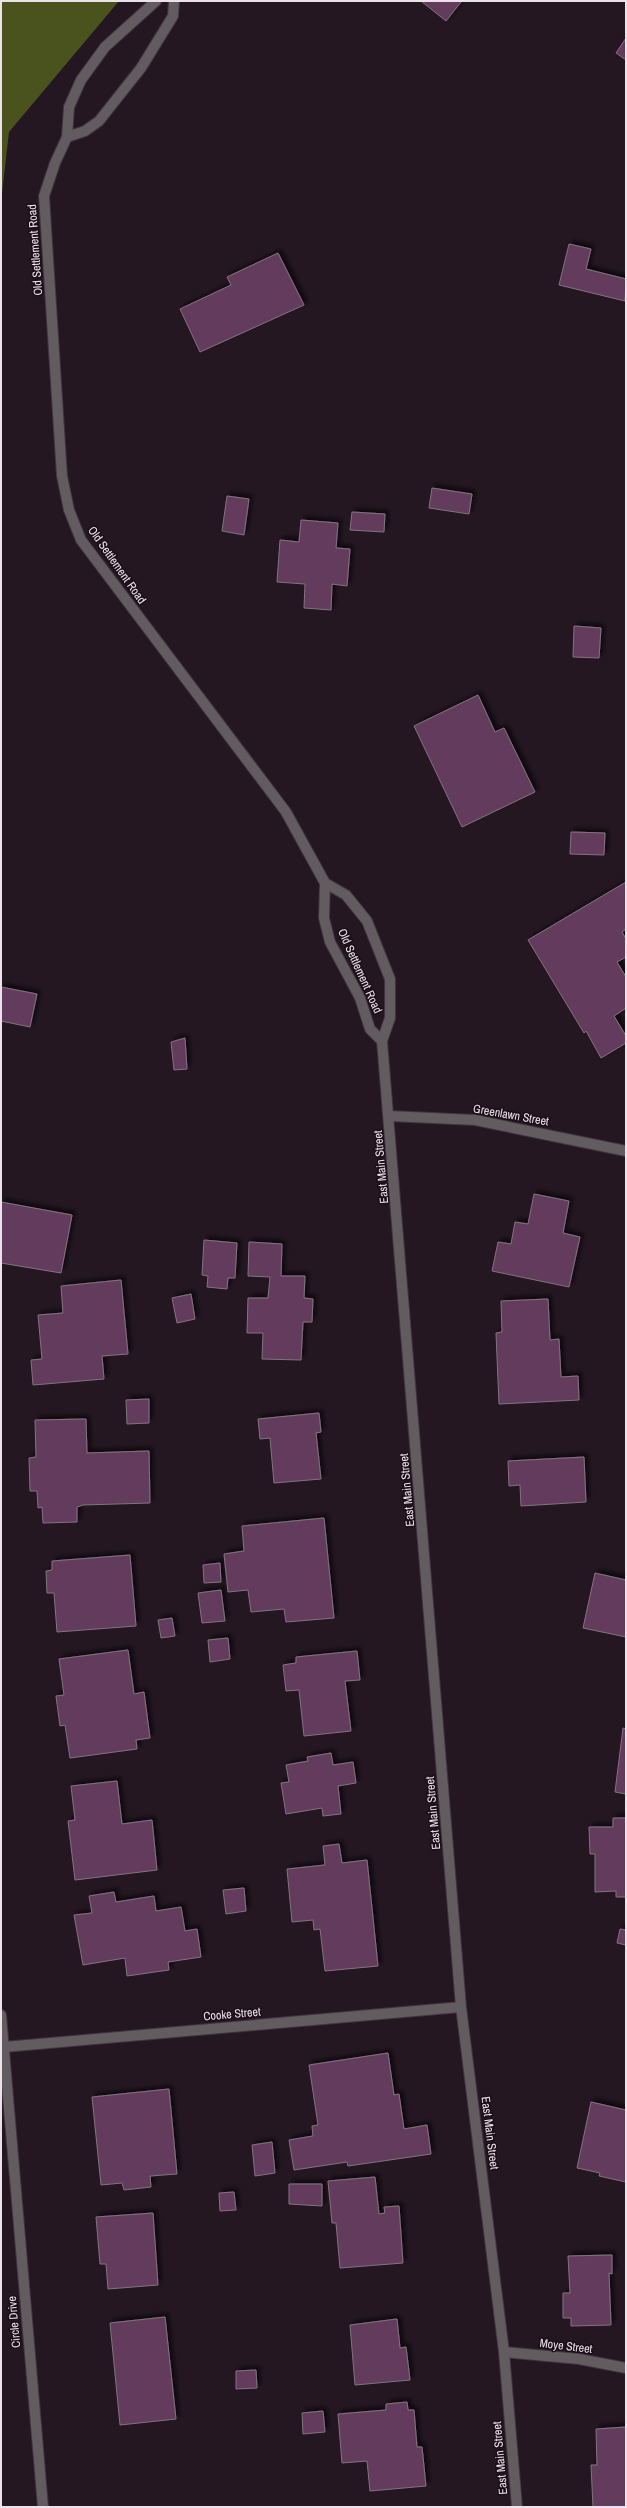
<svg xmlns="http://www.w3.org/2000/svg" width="627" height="2508" font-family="'Archivo Narrow',sans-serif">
  <defs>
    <filter id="shadow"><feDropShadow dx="3.5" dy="-3.5" stdDeviation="2" flood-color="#0009"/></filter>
  </defs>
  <rect width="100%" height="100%" fill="#241722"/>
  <path fill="#4a521d" d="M1,1H119L9,132L1,202Z"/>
  <g fill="#643b5c" stroke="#83727f" filter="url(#shadow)">
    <path d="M421,1H460L461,2L446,21Z"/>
    <path d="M626,38V60L616,53Z"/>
    <path d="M569,244L591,249L586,269L626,279L625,301L559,285Z"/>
    <path d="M278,253L304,305L200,352L180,309L231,285L227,277Z"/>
    <path d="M432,488L472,494L469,514L429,508Z"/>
    <path d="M227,496L249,499L244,535L222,531Z"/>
    <path d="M352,512L385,514L384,532L350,530Z"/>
    <path d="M301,520L338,523L336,548L350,549L347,586L332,584L331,610L304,608L305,584L277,582L280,540L299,542Z"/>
    <path d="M574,626L601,628L599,658L573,657Z"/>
    <path d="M478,695L495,732L504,728L535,792L462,827L414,726Z"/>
    <path d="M571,832L605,833L604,855L570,854Z"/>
    <path d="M626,882V929L622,932L626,939V957L617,962L626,977V1008L614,1016L626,1036V1043L601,1058L586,1031L584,1033L528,940Z"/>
    <path d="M1,987L37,994L30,1027L1,1021Z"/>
    <path d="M185,1038L187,1069L174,1070L171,1042Z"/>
    <path d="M534,1194L569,1201L563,1233L580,1237L569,1287L492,1271L498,1242L511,1244L515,1222L528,1224Z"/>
    <path d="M1,1202L72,1215L61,1273L1,1263Z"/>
    <path d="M204,1240L237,1243L235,1278H228L227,1289L207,1287L208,1276L202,1275Z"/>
    <path d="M249,1242L282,1244L281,1276H305L304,1298L313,1299L312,1322H303L301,1360L262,1359L263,1333H247L248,1298H268L270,1277L248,1276Z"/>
    <path d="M121,1280L128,1354L102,1356L104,1379L33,1385L31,1360L42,1359L38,1315L63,1313L61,1286Z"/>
    <path d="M191,1294L195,1319L177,1323L172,1298Z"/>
    <path d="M548,1299L550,1340L559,1339L561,1377L578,1376L579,1400L499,1404L496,1333L502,1332L501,1301Z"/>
    <path d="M149,1399V1423L127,1424L126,1400Z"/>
    <path d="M319,1413L321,1432L316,1433L321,1479L274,1483L270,1438L260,1439L258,1419Z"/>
    <path d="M86,1419L87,1453L149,1451L150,1503L83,1505L77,1507V1522L43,1523L42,1507L38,1508L37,1491H30L29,1458L36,1457L35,1420Z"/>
    <path d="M584,1457L586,1502L521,1506L520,1485L509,1486L508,1461Z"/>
    <path d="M324,1518L334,1618L286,1622L284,1609L251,1612L248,1590L228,1592L224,1554L244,1551L242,1526Z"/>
    <path d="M130,1555L136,1626L57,1632L54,1593H47L46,1571L52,1570V1561Z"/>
    <path d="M220,1563L221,1582L204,1583L203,1565Z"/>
    <path d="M595,1573L626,1580V1637L583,1628Z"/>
    <path d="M221,1590L225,1621L202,1623L198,1593Z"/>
    <path d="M172,1618L175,1636L161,1638L158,1620Z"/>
    <path d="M228,1638L230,1659L210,1662L208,1640Z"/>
    <path d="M128,1650L134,1694L144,1692L150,1738L136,1740L137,1749L70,1758L65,1725L60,1726L56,1696L64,1695L59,1659Z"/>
    <path d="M357,1651L360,1680L345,1681L351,1731L304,1736L299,1690L286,1691L283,1665L296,1663V1657Z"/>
    <path d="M623,1728L626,1729V1794L615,1792Z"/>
    <path d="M331,1753L333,1765L353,1762L356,1783L338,1786L341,1814L323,1816L322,1808L286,1814L281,1783L289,1782L286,1765L308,1761L307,1757Z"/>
    <path d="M117,1781L122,1824L152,1820L157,1870L75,1880L68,1821L75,1820L71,1786Z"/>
    <path d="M613,1818H626V1897H616V1891L595,1892V1854H590L589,1827H613Z"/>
    <path d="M339,1844L342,1863L367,1860L378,1966L325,1971L320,1929L314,1930L313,1920L292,1922L287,1869L325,1865L323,1846Z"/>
    <path d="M244,1888L246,1911L226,1914L223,1890Z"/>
    <path d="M114,1892L116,1902L154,1896L156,1911L181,1907L185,1931L197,1929L201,1957L168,1962L169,1970L127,1976L125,1958L83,1965L74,1915L92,1913L89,1896Z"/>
    <path d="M620,1929L626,1930V1945L617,1943Z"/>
    <path d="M388,2053L394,2095L399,2094L404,2129L427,2125L431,2154L348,2166L347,2162L294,2170L289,2140L313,2136L312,2126L318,2125L309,2065Z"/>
    <path d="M169,2089L177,2174L150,2176L151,2187L124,2190L122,2183L101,2185L92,2097Z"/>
    <path d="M591,2102L626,2110V2182L599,2176L600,2173L577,2168Z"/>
    <path d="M272,2142L275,2173L255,2176L252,2145Z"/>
    <path d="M375,2177L379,2214L385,2213L384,2207L399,2206L403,2263L340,2268L336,2223H332L328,2181Z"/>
    <path d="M289,2184H322V2206L289,2204Z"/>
    <path d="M234,2192L236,2210L220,2211L219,2193Z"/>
    <path d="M153,2213L158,2285L108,2289L106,2264H100L96,2217Z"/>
    <path d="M612,2255V2274L609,2273L611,2325L571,2326V2318H563V2293H570L568,2256Z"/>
    <path d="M165,2317L176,2419L120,2425L110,2323Z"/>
    <path d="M397,2319L400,2348L406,2347L410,2380L355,2385L350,2325Z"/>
    <path d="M256,2370L257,2388L236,2389V2371Z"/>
    <path d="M407,2402L408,2410H414L417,2447H422L426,2486L370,2491L367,2461L342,2463L338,2414L386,2410V2404Z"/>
    <path d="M323,2411L325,2432L303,2434L302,2413Z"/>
    <path d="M626,2427V2507H593L591,2465H597L596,2429Z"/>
  </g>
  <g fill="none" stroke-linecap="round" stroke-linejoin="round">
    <g stroke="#40333e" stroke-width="12">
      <g id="minor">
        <path d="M156,1L105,47L81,80L69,107L67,137L55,163L44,196L62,476L69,510L81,540L286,812L325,883L324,918L330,942L360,998L370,1029L382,1041"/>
        <path d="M67,137L85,131L99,121L141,68L173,16L174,1"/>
        <path d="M325,883L346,895L367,921L390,979V1018L382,1041L461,2007L504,2352L517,2507"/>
        <path d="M390,1116L475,1120L626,1151"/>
        <path d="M1,2015L43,2507"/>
        <path d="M4,2047L461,2007"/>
        <path d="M504,2352L579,2359L626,2368"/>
      </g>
    </g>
    <use href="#minor" stroke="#625b60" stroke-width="10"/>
  </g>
  <g text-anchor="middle" stroke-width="3" stroke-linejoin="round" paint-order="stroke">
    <g font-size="12" fill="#ece2ea" stroke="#1b0e18">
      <text transform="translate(35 250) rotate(-94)" y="4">Old Settlement Road</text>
      <text transform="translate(117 565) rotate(55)" y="4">Old Settlement Road</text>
      <text transform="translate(360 971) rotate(66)" y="4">Old Settlement Road</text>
      <text transform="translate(511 1115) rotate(10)" y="4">Greenlawn Street</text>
      <text transform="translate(381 1167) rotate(-95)" y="4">East Main Street</text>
      <text transform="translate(407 1490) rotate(-95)" y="4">East Main Street</text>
      <text transform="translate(433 1813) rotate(-95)" y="4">East Main Street</text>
      <text transform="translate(232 2014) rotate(-5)" y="4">Cooke Street</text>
      <text transform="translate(490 2133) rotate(83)" y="4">East Main Street</text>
      <text transform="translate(14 2322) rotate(-95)" y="4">Circle Drive</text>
      <text transform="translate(566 2346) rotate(7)" y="4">Moye Street</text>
      <text transform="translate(500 2458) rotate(-95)" y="4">East Main Street</text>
    </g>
  </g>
  <rect width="627" height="2508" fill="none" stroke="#ece2ea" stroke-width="4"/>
</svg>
